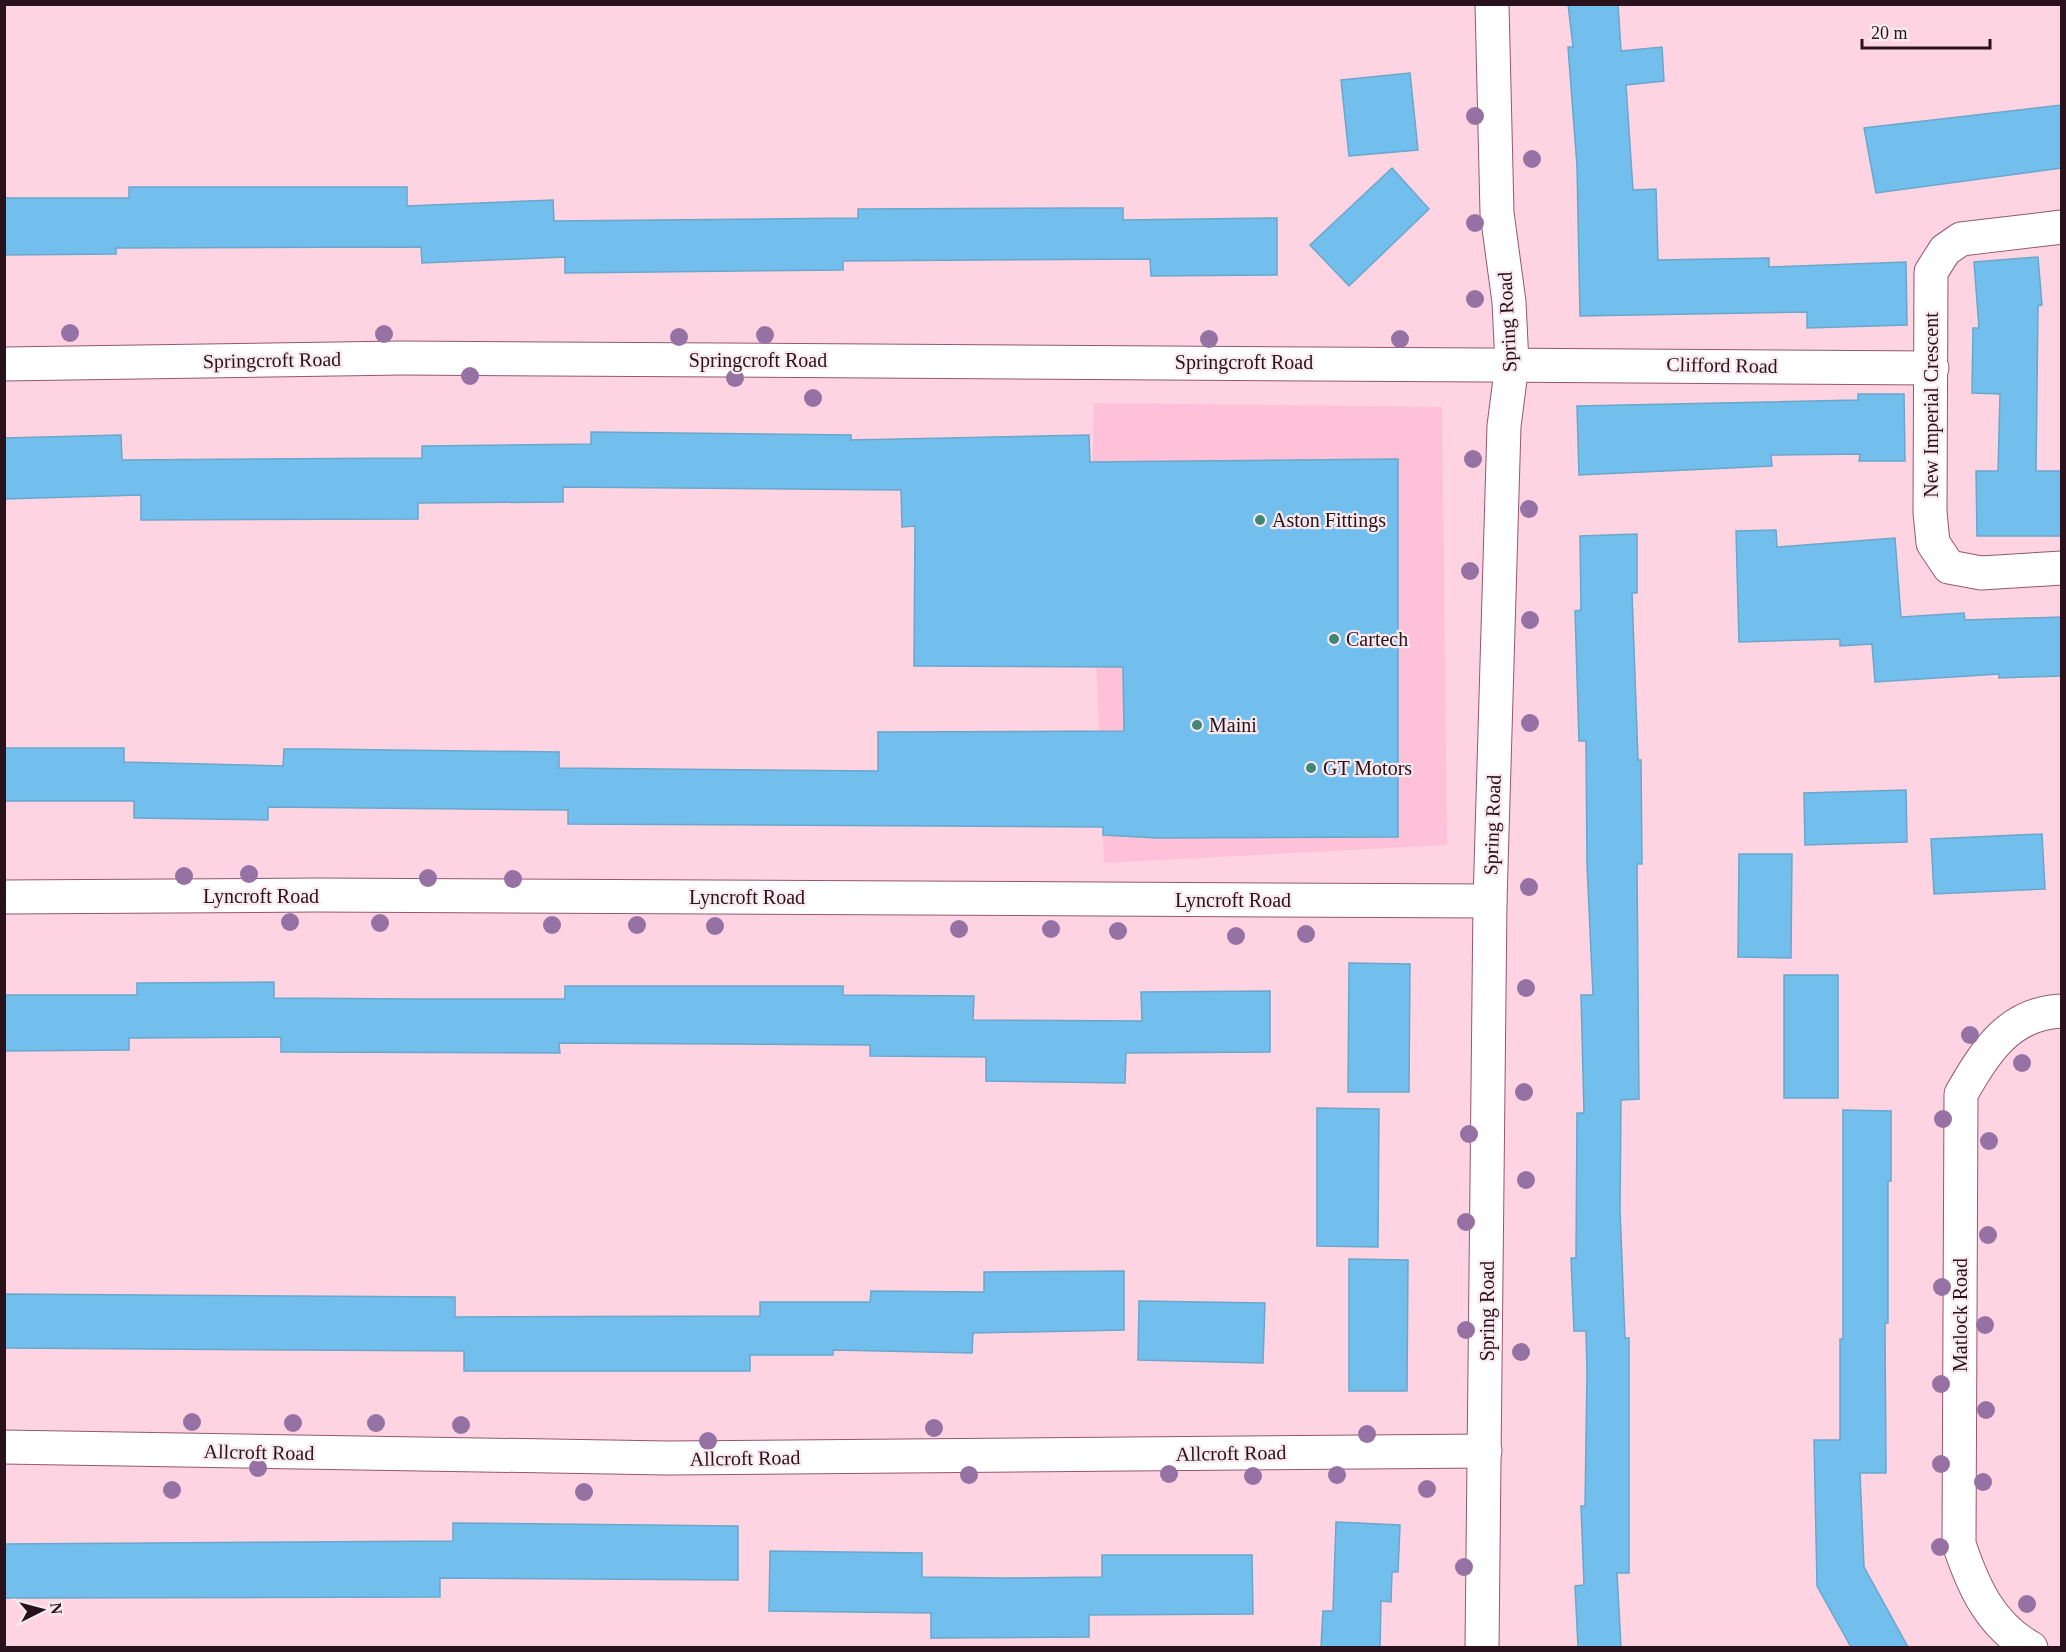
<svg xmlns="http://www.w3.org/2000/svg" width="2066" height="1652" font-family="'Times New Roman',serif">
  <rect width="100%" height="100%" fill="#fed4e2"/>
  <path fill="#fec1d7" d="M1094,403L1442,407L1447,845L1104,863L1091,524Z"/>
  <g fill="#72bfed" stroke="#69a7cb" stroke-width="1.5">
    <path d="M1568,4H1618L1621,51L1662,47L1664,81L1626,85L1633,190L1656,189L1658,260L1769,258V267L1906,262L1907,325L1807,328V312L1580,316L1577,166L1568,47H1573Z"/>
    <path d="M1410,73L1418,150L1349,156L1341,80Z"/>
    <path d="M2061,105V168L1876,193L1864,128Z"/>
    <path d="M1392,168L1429,209L1349,286L1310,245Z"/>
    <path d="M129,187H407V206L553,200L554,221L858,218V209L1083,208H1123V220L1277,218V275L1151,276L1150,259L843,261V270L565,273V257L422,263L421,247L116,248V254L4,255V198H129Z"/>
    <path d="M2038,257L2042,305L2038,306L2036,471H2061V536H1977L1976,471H1998L2000,394L1972,393L1973,328H1979L1974,262Z"/>
    <path d="M1858,394H1904L1905,461H1859L1860,454L1771,455L1772,466L1579,475L1577,406L1858,400Z"/>
    <path d="M591,432L851,435V440L1089,435L1090,462L1398,459V837L1158,838L1103,835V827L568,824V810L268,807V820L134,818V801H4V748H124V762L283,766L284,749H318L559,752V768L878,771V732L1124,731L1123,667L914,666L915,526L902,527L901,490L563,487V502L418,503V519L141,520V495L4,499V438L121,435L122,460L422,458V446L591,444Z"/>
    <path d="M1776,530L1777,547L1895,538L1901,617L1964,613L1965,620L2061,617V676L1999,678V674L1875,682L1872,644L1840,646V639L1739,642L1736,531Z"/>
    <path d="M1637,534V593H1632L1638,760H1641L1642,864H1637L1639,1099L1621,1100L1620,1209L1625,1338H1629V1573H1617L1621,1647H1578L1575,1586L1584,1585L1581,1506H1585L1587,1372L1586,1331H1574L1571,1258H1576L1577,1113H1584L1581,995H1593L1587,865L1586,741H1579L1575,611L1581,610L1580,536Z"/>
    <path d="M1906,790L1907,842L1805,845L1804,793Z"/>
    <path d="M2042,834L2045,889L1934,894L1931,839Z"/>
    <path d="M1739,854H1792L1791,958L1738,957Z"/>
    <path d="M1349,963L1410,964L1409,1092H1348Z"/>
    <rect x="1784" y="975" width="54" height="123"/>
    <path d="M274,982V998L417,999H565V986H843V995L974,996L973,1020L1142,1021L1141,992L1270,991V1052L1126,1053L1125,1083L986,1081V1057L870,1056V1045L559,1043L560,1053L281,1052V1037L129,1038V1050L4,1051V995H137V983Z"/>
    <path d="M1317,1108L1379,1109L1378,1247L1317,1246Z"/>
    <path d="M1843,1110L1891,1111V1181H1888V1323H1885L1886,1473H1860L1864,1567L1908,1647H1851L1817,1586L1814,1440H1840V1339H1843Z"/>
    <path d="M1349,1259L1408,1260L1407,1391H1349Z"/>
    <path d="M1124,1271V1330L973,1333L972,1353L833,1350V1355H750V1371H464V1351L4,1348V1294L455,1297V1317L760,1316V1302H870L871,1291L984,1292V1272Z"/>
    <path d="M1139,1301L1265,1303L1263,1363L1138,1360Z"/>
    <path d="M1336,1522L1400,1525L1398,1572H1392L1391,1602L1381,1601L1380,1647H1321L1323,1611H1333Z"/>
    <path d="M453,1523L738,1526V1580L440,1578V1597L4,1598V1544L453,1541Z"/>
    <path d="M770,1551L922,1553V1577L1006,1578L1102,1577V1555H1252L1253,1614L1089,1615V1637L931,1638V1613L769,1611Z"/>
  </g>
  <g fill="none" stroke-linecap="round" stroke-linejoin="round">
    <g stroke="#93586e" stroke-width="35">
      <g id="minor">
        <path d="M2062,227L1961,239L1945,250L1931,272L1930,512L1933,543L1949,567L1981,573L2062,568"/>
        <path d="M4,364L401,358L1932,368"/>
        <path d="M4,897L315,895L1490,901"/>
        <path d="M4,1447L667,1458L1485,1451"/>
        <path d="M1482,1648L1490,901L1504,426L1512,364L1509,302L1497,213L1492,4"/>
        <path d="M2031,1648C1990,1625 1973,1586 1959,1544L1961,1094C1985,1053 2008,1013 2062,1011"/>
      </g>
    </g>
    <use href="#minor" stroke="#fff" stroke-width="33"/>
  </g>
  <g fill="#9672a4">
    <circle cx="1475" cy="116" r="9"/>
    <circle cx="1532" cy="159" r="9"/>
    <circle cx="1475" cy="223" r="9"/>
    <circle cx="1475" cy="299" r="9"/>
    <circle cx="70" cy="333" r="9"/>
    <circle cx="384" cy="334" r="9"/>
    <circle cx="765" cy="335" r="9"/>
    <circle cx="679" cy="337" r="9"/>
    <circle cx="1209" cy="339" r="9"/>
    <circle cx="1400" cy="339" r="9"/>
    <circle cx="470" cy="376" r="9"/>
    <circle cx="735" cy="378" r="9"/>
    <circle cx="813" cy="398" r="9"/>
    <circle cx="1473" cy="459" r="9"/>
    <circle cx="1529" cy="509" r="9"/>
    <circle cx="1470" cy="571" r="9"/>
    <circle cx="1530" cy="620" r="9"/>
    <circle cx="1530" cy="723" r="9"/>
    <circle cx="249" cy="874" r="9"/>
    <circle cx="184" cy="876" r="9"/>
    <circle cx="428" cy="878" r="9"/>
    <circle cx="513" cy="879" r="9"/>
    <circle cx="1529" cy="887" r="9"/>
    <circle cx="290" cy="922" r="9"/>
    <circle cx="380" cy="923" r="9"/>
    <circle cx="552" cy="925" r="9"/>
    <circle cx="637" cy="925" r="9"/>
    <circle cx="715" cy="926" r="9"/>
    <circle cx="959" cy="929" r="9"/>
    <circle cx="1051" cy="929" r="9"/>
    <circle cx="1118" cy="931" r="9"/>
    <circle cx="1306" cy="934" r="9"/>
    <circle cx="1236" cy="936" r="9"/>
    <circle cx="1526" cy="988" r="9"/>
    <circle cx="1970" cy="1035" r="9"/>
    <circle cx="2022" cy="1063" r="9"/>
    <circle cx="1524" cy="1092" r="9"/>
    <circle cx="1943" cy="1119" r="9"/>
    <circle cx="1469" cy="1134" r="9"/>
    <circle cx="1989" cy="1141" r="9"/>
    <circle cx="1526" cy="1180" r="9"/>
    <circle cx="1466" cy="1222" r="9"/>
    <circle cx="1988" cy="1235" r="9"/>
    <circle cx="1942" cy="1287" r="9"/>
    <circle cx="1985" cy="1325" r="9"/>
    <circle cx="1466" cy="1330" r="9"/>
    <circle cx="1521" cy="1352" r="9"/>
    <circle cx="1941" cy="1384" r="9"/>
    <circle cx="1986" cy="1410" r="9"/>
    <circle cx="192" cy="1422" r="9"/>
    <circle cx="293" cy="1423" r="9"/>
    <circle cx="376" cy="1423" r="9"/>
    <circle cx="461" cy="1425" r="9"/>
    <circle cx="934" cy="1428" r="9"/>
    <circle cx="1367" cy="1434" r="9"/>
    <circle cx="708" cy="1441" r="9"/>
    <circle cx="1941" cy="1464" r="9"/>
    <circle cx="258" cy="1468" r="9"/>
    <circle cx="1169" cy="1474" r="9"/>
    <circle cx="969" cy="1475" r="9"/>
    <circle cx="1337" cy="1475" r="9"/>
    <circle cx="1253" cy="1476" r="9"/>
    <circle cx="1983" cy="1482" r="9"/>
    <circle cx="1427" cy="1489" r="9"/>
    <circle cx="172" cy="1490" r="9"/>
    <circle cx="584" cy="1492" r="9"/>
    <circle cx="1940" cy="1547" r="9"/>
    <circle cx="1464" cy="1567" r="9"/>
    <circle cx="2027" cy="1604" r="9"/>
  </g>
  <g fill="#448676" stroke="#f8eaee" stroke-width="2">
    <circle cx="1260" cy="520" r="6"/>
    <circle cx="1334" cy="639" r="6"/>
    <circle cx="1197" cy="725" r="6"/>
    <circle cx="1311" cy="768" r="6"/>
  </g>
  <g text-anchor="middle" stroke-width="4.5" stroke-linejoin="round" paint-order="stroke">
    <g font-size="20" fill="#2a121c" stroke="#f8eaee">
      <text transform="translate(1507 322) rotate(-93)" y="7">Spring Road</text>
      <text transform="translate(272 360) rotate(-1)" y="7">Springcroft Road</text>
      <text x="758" y="367">Springcroft Road</text>
      <text x="1244" y="369">Springcroft Road</text>
      <text transform="translate(1722 365) rotate(1)" y="7">Clifford Road</text>
      <text transform="translate(1931 405) rotate(-90)" y="7">New Imperial Crescent</text>
      <text transform="translate(1492 825) rotate(-88)" y="7">Spring Road</text>
      <text x="261" y="903">Lyncroft Road</text>
      <text x="747" y="904">Lyncroft Road</text>
      <text x="1233" y="907">Lyncroft Road</text>
      <text transform="translate(1487 1311) rotate(-90)" y="7">Spring Road</text>
      <text transform="translate(1960 1315) rotate(-90)" y="7">Matlock Road</text>
      <text transform="translate(259 1452) rotate(1)" y="7">Allcroft Road</text>
      <text transform="translate(1231 1453) rotate(-1)" y="7">Allcroft Road</text>
      <text transform="translate(745 1458) rotate(-1)" y="7">Allcroft Road</text>
    </g>
    <g font-size="20" fill="#2a121c" stroke="#f8eaee" text-anchor="start">
      <text x="1272" y="527">Aston Fittings</text>
      <text x="1346" y="646">Cartech</text>
      <text x="1209" y="732">Maini</text>
      <text x="1323" y="775">GT Motors</text>
    </g>
  </g>
  <rect width="2066" height="1652" fill="none" stroke="#2a121c" stroke-width="12"/>
  <g transform="translate(42 1610) rotate(84)" stroke="#f8eaee" stroke-width="4.5" paint-order="stroke">
  <path d="M0-4.5L10 22L0 15L-10 22Z" fill="#2a121c"/>
  <text y="-9" font-size="16" font-weight="bold" text-anchor="middle" fill="#2a121c">N</text>
  </g>
  <path d="M1862 39v9h128v-9" fill="none" stroke="#2a121c" stroke-width="3"/>
  <text x="1871" y="39" font-size="18" fill="#2a121c" stroke="#f8eaee" stroke-width="4.5" paint-order="stroke">20 m</text>
</svg>
